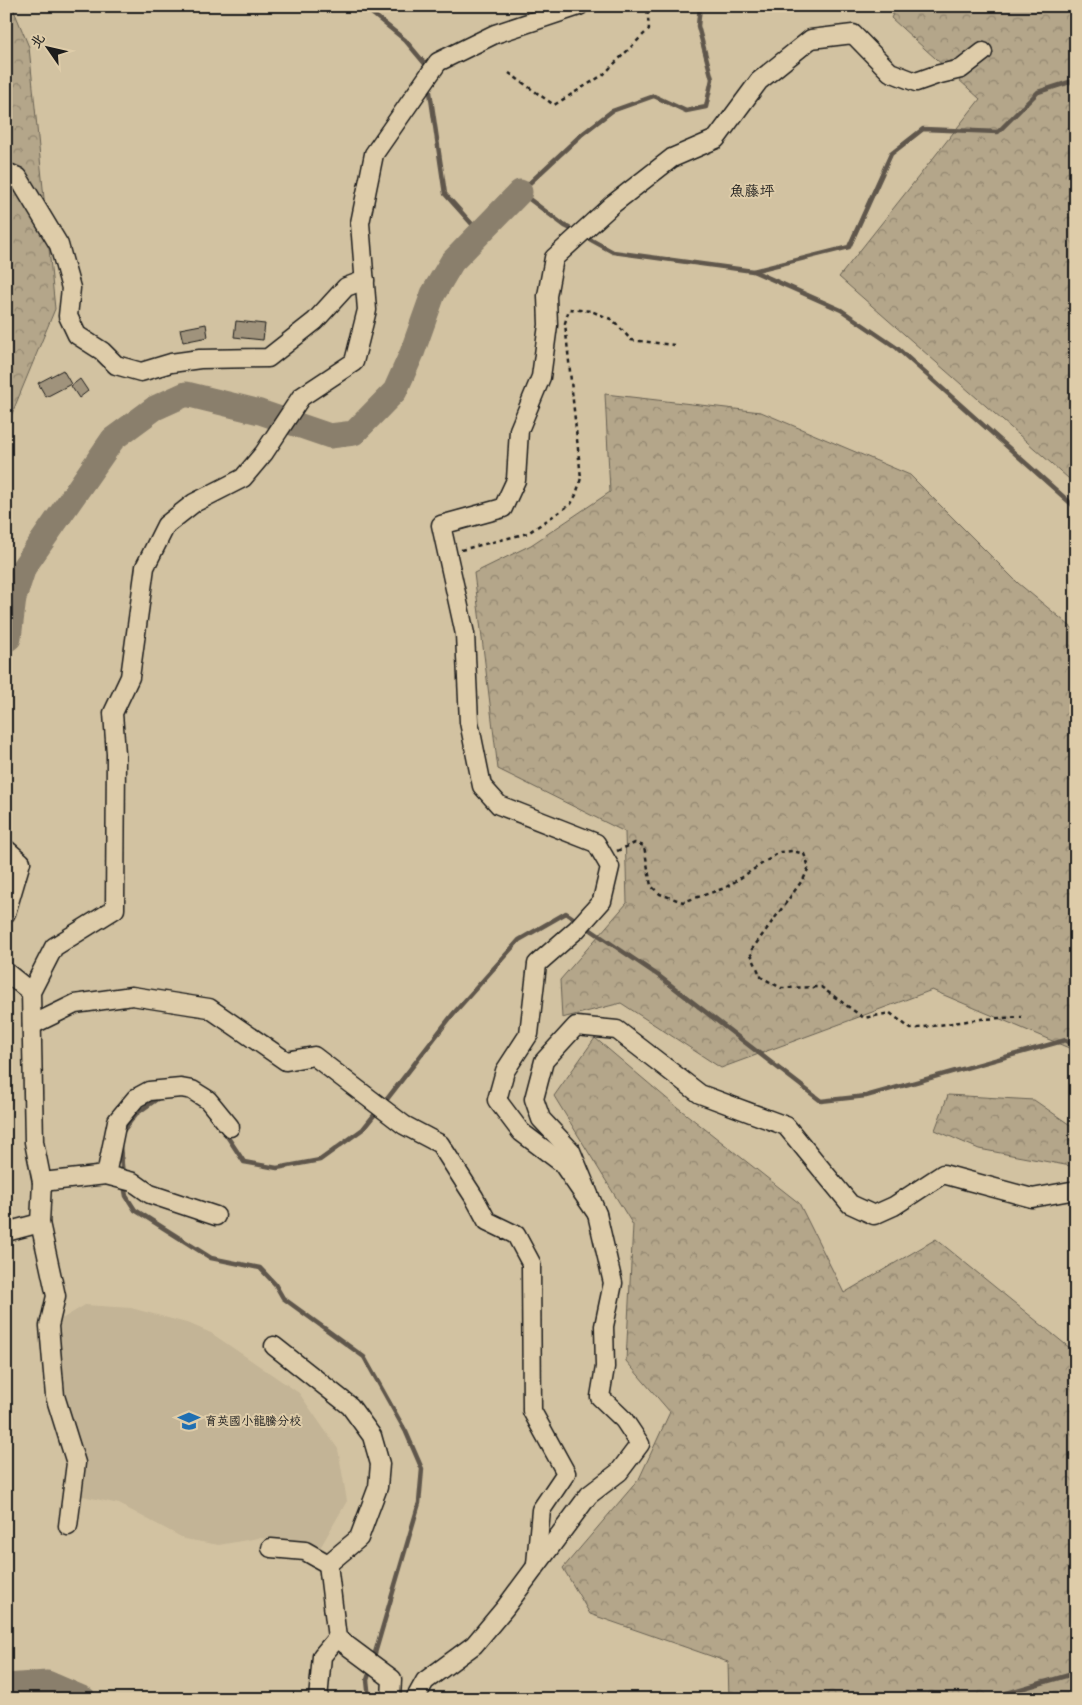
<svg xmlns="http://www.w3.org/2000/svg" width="1082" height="1705" font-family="Delius,'LXGW WenKai TC',sans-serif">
  <defs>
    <pattern id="forest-crowns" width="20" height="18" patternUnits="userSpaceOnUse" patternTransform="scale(1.25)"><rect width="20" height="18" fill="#b4a68a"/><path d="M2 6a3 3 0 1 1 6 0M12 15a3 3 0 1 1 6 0" fill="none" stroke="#928670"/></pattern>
  </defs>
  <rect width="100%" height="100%" fill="#d2c2a1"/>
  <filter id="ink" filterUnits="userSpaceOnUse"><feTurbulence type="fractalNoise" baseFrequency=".02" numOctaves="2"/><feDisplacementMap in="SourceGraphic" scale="10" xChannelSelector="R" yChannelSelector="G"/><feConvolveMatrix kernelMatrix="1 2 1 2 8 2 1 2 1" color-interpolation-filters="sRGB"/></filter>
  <g filter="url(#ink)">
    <path fill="#c3b496" d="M85,1305L131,1308L190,1324L211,1333L299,1393L338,1449L347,1501L320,1548L292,1541L258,1538L219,1545L185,1539L119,1504L78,1495L68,1446L55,1323Z"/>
    <g fill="url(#forest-crowns)" stroke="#686153">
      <path d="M6,6H12L29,47L55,309L8,423L6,432Z"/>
      <path d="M897,6H1076V485L839,277L980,99L891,18Z"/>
      <path d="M605,394L761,412L910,475L1018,583L1076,631V1051L932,990L721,1068L621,1003L562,1018L560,980L627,903L625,832L498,769L474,573L531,545L610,492Z"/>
      <path d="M595,1038L672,1103L799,1203L844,1293L936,1239L1076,1353V1699H729L728,1662L590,1614L563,1568L639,1479L670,1412L626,1361L633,1225L554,1096Z"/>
      <path d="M948,1095L1034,1100L1076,1129V1167L979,1149L935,1130Z"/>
    </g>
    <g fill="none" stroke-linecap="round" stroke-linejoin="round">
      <g stroke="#5e574c" stroke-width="4.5">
        <path d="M363,6L405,40L426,65L427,70"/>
        <path d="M429,85L445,194L480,233"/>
        <path d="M577,232L565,226L520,192L581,135L612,111L654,96L686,111L706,107L712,79L698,26L700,6"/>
        <path d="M584,236L613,252L753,271L841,310L897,348L1076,508"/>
        <path d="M753,271L849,247L891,154L923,129L998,132L1038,92L1076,80"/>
        <path d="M585,926L659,976L821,1101L866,1096L1066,1040L1076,1048"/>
        <path d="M384,1103L453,1014L519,940L566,913L579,922"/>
        <path d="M223,1130L244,1162L277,1168L320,1160L363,1129L379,1109"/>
        <path d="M121,1134L136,1114L160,1097"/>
        <path d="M120,1146L123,1175"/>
        <path d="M124,1185L126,1196L135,1210L211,1258L260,1268L275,1284L283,1298L364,1357L406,1432L422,1469L419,1503L373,1660"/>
        <path d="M369,1699L367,1680L371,1668"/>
        <path d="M998,1699L1007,1693L1076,1673"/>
      </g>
      <g stroke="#8a7f6c" stroke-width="25">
        <path d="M6,640L9,638L14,598L24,567L113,439L155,408L186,394L260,412L330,436L354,433L395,391L412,353L433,294L452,262L520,192"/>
        <path d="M6,1686L47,1683L84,1699"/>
      </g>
    </g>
    <g fill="#a0937c" stroke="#1c1c1c">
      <path d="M236,321L265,324L263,340L234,337Z"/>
      <path d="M206,324L208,337L183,342L180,329Z"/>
      <path d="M63,370L71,384L46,397L38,383Z"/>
      <path d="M80,379L88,391L79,398L71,386Z"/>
    </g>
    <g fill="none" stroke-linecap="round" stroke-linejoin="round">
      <g stroke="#1c1c1c" stroke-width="21">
        <g id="minor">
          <path d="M6,172L18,177L59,245L71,288L68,316L77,335L102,351L116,365L141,372L171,363L200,359L268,358L315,321L346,287L365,280"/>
          <path d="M6,849L21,862L6,913"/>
          <path d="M6,972L31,992"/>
          <path d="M32,1025L75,1004L132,996L209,1008L286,1061L314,1056L404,1125L440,1144L474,1197L487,1221L516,1235L531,1263L532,1411L566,1473L541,1510L536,1564"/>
          <path d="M106,1175L117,1121L136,1098L149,1091L181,1088L192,1090L208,1100L230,1127"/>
          <path d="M42,1182L106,1175L133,1182L150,1194L216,1216"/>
          <path d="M597,1214L562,1163L521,1132L497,1100L505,1071L529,1034L537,964L577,929L602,901L610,867L596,843L499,805L482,786L469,722L465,634L441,525L503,508L516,480L519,430L541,377L548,325L547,296L554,258L613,204L672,158L716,139L759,81L811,39L853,34L890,72L916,82L936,75L961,69L983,52"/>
          <path d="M6,1232L40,1223"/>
          <path d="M274,1346L350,1406L372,1436L380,1464L378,1487L359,1538L328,1564L337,1638L392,1679L391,1699"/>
          <path d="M68,1526L76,1463L55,1396L49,1326L56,1296L40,1223L42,1182L34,1142L31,992L54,947L115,909L116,754L113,713L130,677L145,567L166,525L194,503L243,478L264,453L301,397L354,362L367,310L360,223L374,154L438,62L495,34L579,6"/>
          <path d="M271,1548L305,1551L328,1564"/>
          <path d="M318,1699L322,1656L337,1638"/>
          <path d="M415,1699L425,1681L474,1645L505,1608L589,1495L619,1472L640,1444L624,1420L600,1397L605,1367L604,1326L613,1283L597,1214L571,1151L541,1119L534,1099L544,1061L576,1026L617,1030L700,1094L786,1126L850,1204L874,1215L894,1206L943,1174L1032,1198L1076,1190"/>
        </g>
      </g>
      <g stroke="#1c1c1c" stroke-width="2.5" stroke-dasharray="4 4" stroke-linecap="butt">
        <path d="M509,73L554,105L603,75L649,29L647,6"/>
        <path d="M461,550L528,533L571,504L576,495L581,478L565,323L569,309L591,311L613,320L631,340L674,345"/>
        <path d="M617,851L635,843L644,846L651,886L660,894L683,902L725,888L780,852L793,851L804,854L809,867L804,878L750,952L761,977L781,988L821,987L864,1018L890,1013L911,1029L981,1019L1022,1017"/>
      </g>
      <use href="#minor" stroke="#decca9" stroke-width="18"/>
    </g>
  </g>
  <defs>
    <g id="school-bare" transform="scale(1.725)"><path d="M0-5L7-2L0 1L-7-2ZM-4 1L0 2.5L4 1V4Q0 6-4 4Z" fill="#1f6fb2" stroke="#decca9" stroke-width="2.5" paint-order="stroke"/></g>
  </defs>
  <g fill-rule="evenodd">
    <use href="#school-bare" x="189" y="1421"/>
  </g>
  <g text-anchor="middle" stroke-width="4" stroke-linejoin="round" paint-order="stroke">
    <g font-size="12" fill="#1c1c1c" stroke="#decca9" text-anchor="start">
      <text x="205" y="1425">育英國小龍騰分校</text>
    </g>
    <g font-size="15" fill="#1c1c1c" stroke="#decca9">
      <text x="752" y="196">魚藤坪</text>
    </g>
  </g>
  <rect width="1082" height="1705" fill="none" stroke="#decca9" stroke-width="25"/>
  <rect x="12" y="12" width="1057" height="1680" fill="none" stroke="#1c1c1c" stroke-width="2" filter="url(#ink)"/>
  <g transform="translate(48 48) rotate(304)" stroke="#decca9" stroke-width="4" paint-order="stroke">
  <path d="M0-4L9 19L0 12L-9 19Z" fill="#1c1c1c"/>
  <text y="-8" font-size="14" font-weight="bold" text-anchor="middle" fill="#1c1c1c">北</text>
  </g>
</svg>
